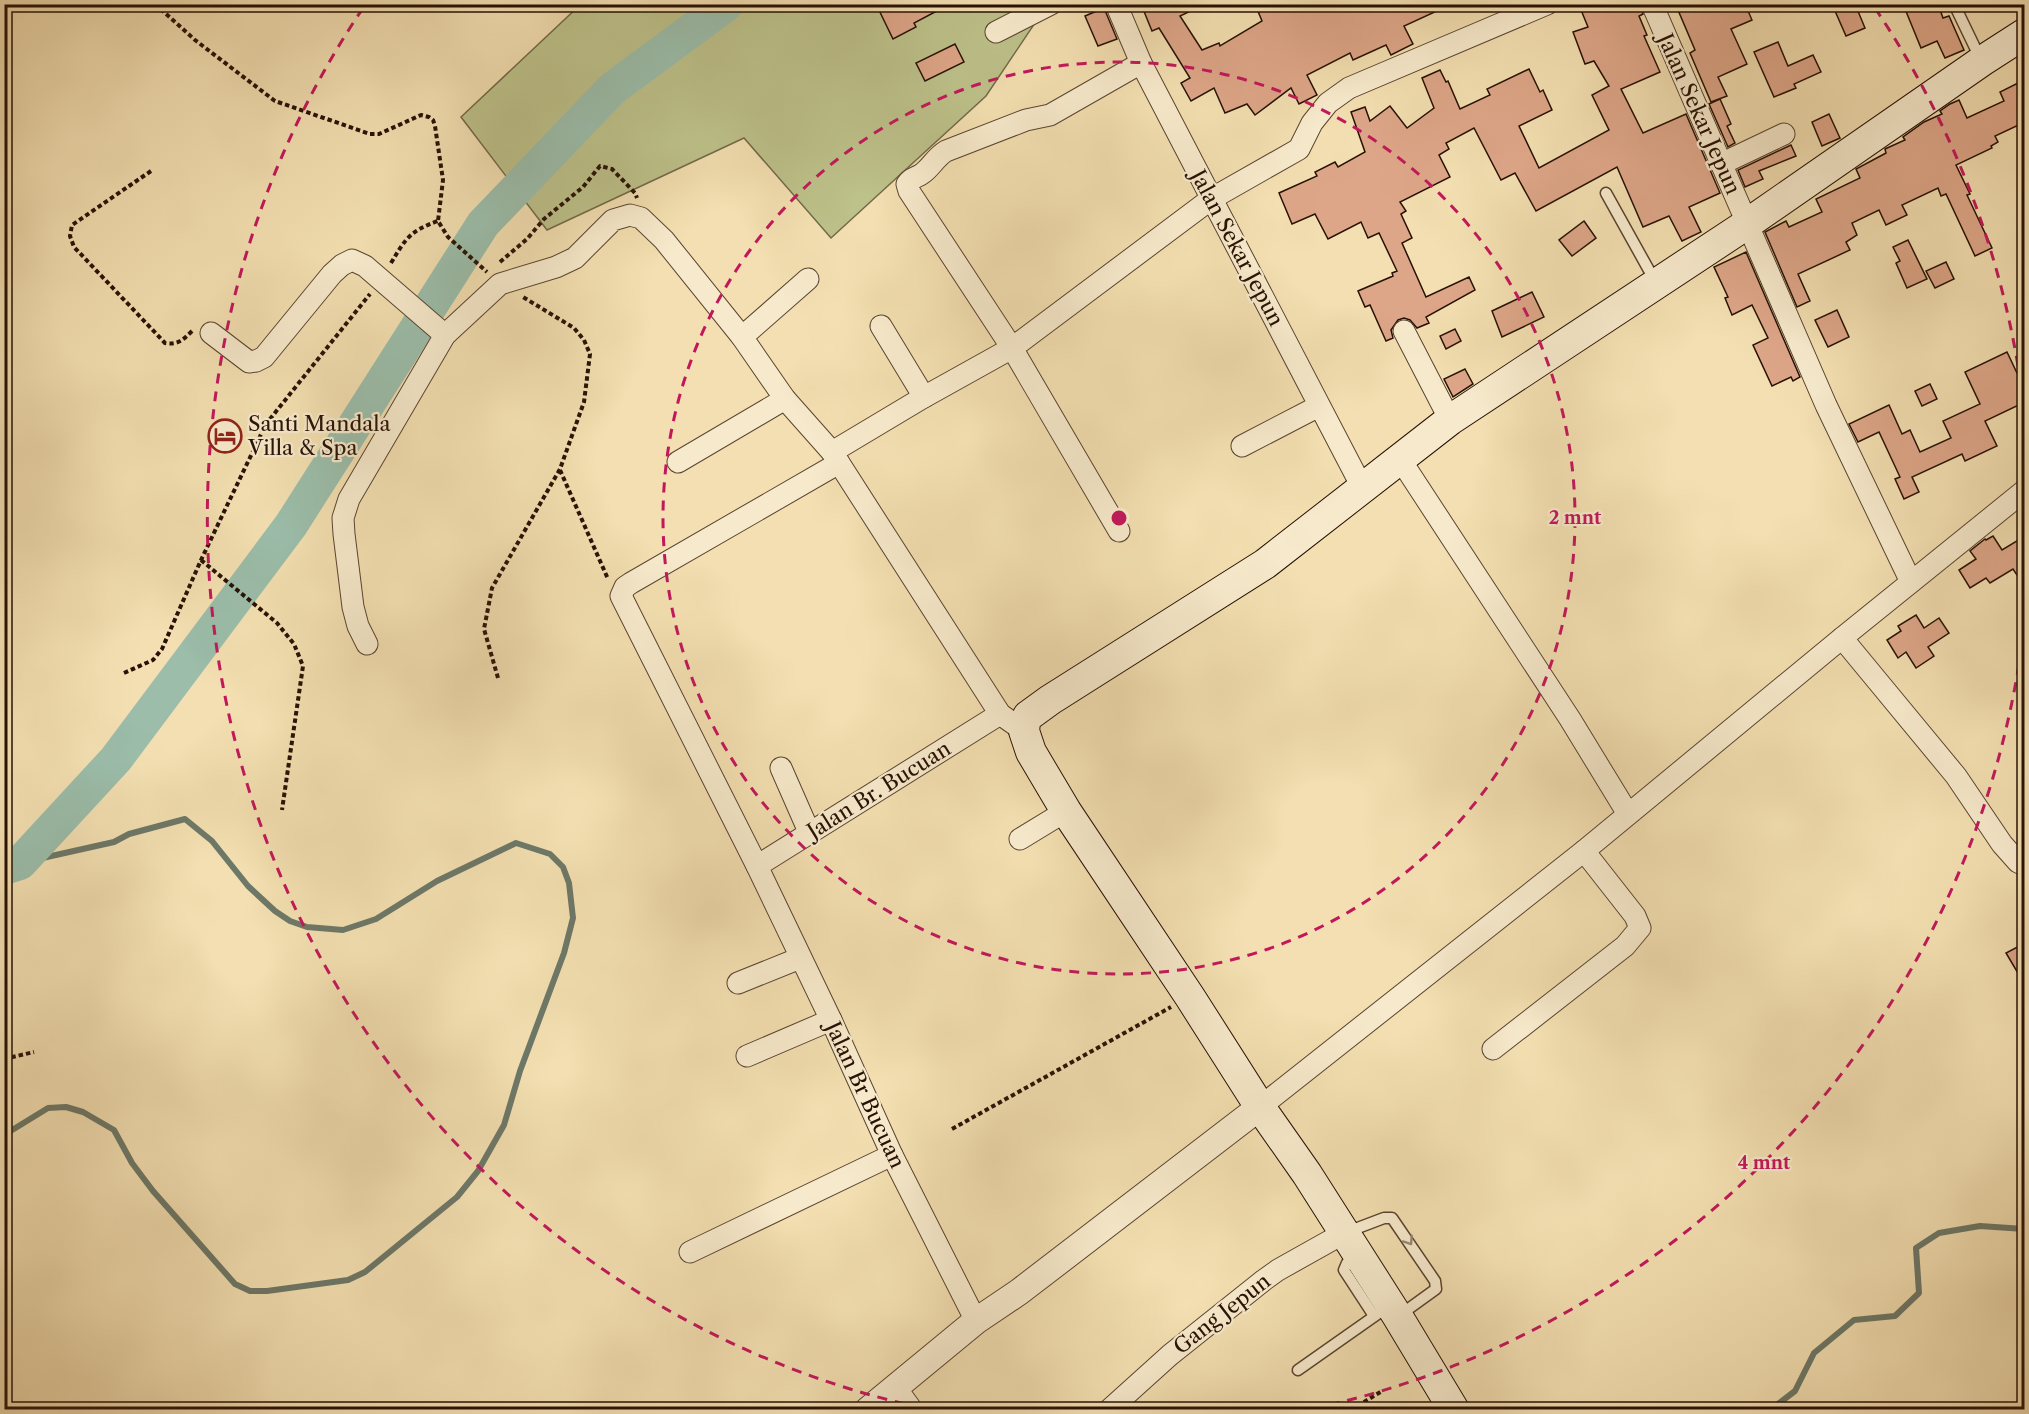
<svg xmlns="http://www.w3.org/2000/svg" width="2029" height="1414" font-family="'Libre Caslon Text',serif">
  <rect width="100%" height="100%" fill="#f3dfb1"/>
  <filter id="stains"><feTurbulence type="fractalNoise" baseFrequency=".00333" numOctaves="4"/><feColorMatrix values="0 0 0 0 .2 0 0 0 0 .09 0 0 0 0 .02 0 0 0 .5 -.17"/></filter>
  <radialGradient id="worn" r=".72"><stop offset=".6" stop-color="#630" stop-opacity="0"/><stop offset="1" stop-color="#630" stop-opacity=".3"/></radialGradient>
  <path fill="#bdc18a" stroke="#726948" stroke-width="1.5" d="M580,5H1047L986,96L831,238L744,138L547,230L461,117Z"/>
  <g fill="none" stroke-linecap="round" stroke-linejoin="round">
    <g stroke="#6d7868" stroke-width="6">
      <path d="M4,1135L48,1108L66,1107L83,1112L114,1130L132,1163L153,1191L235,1284L250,1291H267L348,1280L365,1272L457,1197L478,1171L504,1125L520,1071L564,953L573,918L569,883L563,867L550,854L516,843L437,881L376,919L343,930L307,927L290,921L275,911L248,886L212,841L185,819L129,834L114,842L20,863"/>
      <path d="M1770,1410L1795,1391L1814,1353L1854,1320L1895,1316L1919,1293L1916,1248L1939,1233L1980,1226L2024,1229"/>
    </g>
    <path stroke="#9bbdaa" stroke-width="34" d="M4,868L20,863L116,759L291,525L483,224L612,89L727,4"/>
  </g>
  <g fill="#dda688" stroke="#271105" stroke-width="1.5">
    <path d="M876,4H950L914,23L916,27L893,39Z"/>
    <path d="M1141,4H1205L1180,16L1202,50L1219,43L1220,46L1262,21L1255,4H1452L1404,26L1413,44L1391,55L1386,45L1353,60L1350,53L1307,75L1317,95L1299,104L1291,88L1255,115L1247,104L1225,113L1214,88L1191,101L1181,83L1190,78L1159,28L1152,31Z"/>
    <path d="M1594,4H1640L1643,14L1639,16L1647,35L1644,36L1660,72L1621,89L1643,133L1686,114L1720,193L1689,207L1701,232L1682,241L1669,216L1643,227L1617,167L1536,211L1515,173L1501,180L1474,128L1446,143L1449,149L1439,155L1450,177L1400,202L1406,211L1401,214L1412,238L1402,243L1426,297L1469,277L1475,290L1426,317L1429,323L1417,328L1410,320L1404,318L1398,320L1391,330L1393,338L1386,341L1370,305L1365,307L1358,291L1393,276L1392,273L1397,271L1379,233L1368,238L1361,222L1328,239L1315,214L1292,224L1279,193L1317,176L1315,172L1335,162L1338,167L1365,152L1351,112L1365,107L1370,121L1390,106L1407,128L1434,108L1422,78L1440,70L1446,82L1448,81L1460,109L1490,95L1487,89L1529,69L1540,92L1543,90L1552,110L1519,126L1539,168L1609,130L1592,95L1609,86L1594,61L1585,64L1573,32L1588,27L1581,10Z"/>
    <path d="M1690,4H1745L1752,20L1731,29L1747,64L1718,77L1727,96L1711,102L1690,53L1695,50L1678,10Z"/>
    <path d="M1832,4H1855L1865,28L1846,36Z"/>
    <path d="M1903,4H1938L1943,18L1949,16L1964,50L1945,58L1937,41L1921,48Z"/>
    <path d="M1104,8L1117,39L1098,46L1085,16Z"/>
    <path d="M1778,42L1788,66L1813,55L1821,72L1794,84L1796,88L1774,97L1754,52Z"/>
    <path d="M955,44L964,62L925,81L916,63Z"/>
    <path d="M2018,83L2025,96V122L1995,136L1998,142L1991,146L1992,148L1956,165L1970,194L1967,195L1992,248L1975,256L1946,194L1941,196L1938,188L1902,205L1907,215L1886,225L1879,210L1852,223L1857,235L1846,242L1850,250L1798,274L1810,301L1797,307L1765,232L1786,221L1789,227L1822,212L1816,199L1860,178L1856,169L1886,153L1885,149L1905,140L1903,137L1924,122L1942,114L1940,111L1950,104L1959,100L1967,118L2004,101L2000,92Z"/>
    <path d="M1720,99L1731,124L1727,126L1735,143L1728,147L1709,104Z"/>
    <path d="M1829,114L1840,138L1822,146L1812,122Z"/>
    <path d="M1791,145L1796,156L1759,171L1763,179L1745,187L1738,170Z"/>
    <path d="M1584,221L1596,238L1572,256L1559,240Z"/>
    <path d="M1908,240L1927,279L1907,288L1896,263L1900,261L1893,247Z"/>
    <path d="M1746,252L1800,377L1793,381L1791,377L1772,386L1753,345L1768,338L1752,305L1732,315L1725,298L1728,297L1714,267Z"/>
    <path d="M1946,262L1954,279L1935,288L1926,271Z"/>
    <path d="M1532,292L1544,317L1502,337L1492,311Z"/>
    <path d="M1837,310L1849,337L1828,347L1815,320Z"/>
    <path d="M1455,329L1461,341L1446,349L1440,336Z"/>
    <path d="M2007,352L2017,373L2025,370V402L1985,421L1997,446L1965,461L1962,454L1912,477L1919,492L1904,499L1895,479L1900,477L1879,432L1858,442L1849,424L1889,405L1902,434L1910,430L1920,452L1951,438L1943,421L1980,404L1965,372Z"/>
    <path d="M1465,369L1473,384L1453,397L1444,379Z"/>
    <path d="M1930,384L1937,399L1922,406L1915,391Z"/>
    <path d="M1993,536L2002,550L2025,536V587L2013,569L1990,583L1986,578L1970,588L1959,570L1976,559L1970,551L1985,539L1986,540Z"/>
    <path d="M1916,615L1924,628L1939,618L1949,633L1928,647L1934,656L1916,668L1906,652L1898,658L1887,640L1901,631L1898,626Z"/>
    <path d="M2025,943V985L2006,953Z"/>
  </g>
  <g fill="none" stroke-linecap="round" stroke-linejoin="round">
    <g stroke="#5a4430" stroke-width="13">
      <g id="service">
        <path d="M1954,4L1980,58"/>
        <path d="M1606,193L1655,281"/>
        <path d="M1347,1232L1384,1218H1392L1435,1281L1436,1289L1400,1315"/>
        <path d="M1356,1256L1347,1263L1344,1270L1374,1316"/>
        <path d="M1298,1370L1389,1306"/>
      </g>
    </g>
    <g stroke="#5a4430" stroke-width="23">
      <g id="minor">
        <path d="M1116,4L1141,63L1363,489"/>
        <path d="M1652,4L1826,405L1911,582"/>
        <path d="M996,32L1051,4"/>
        <path d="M1721,164L1784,134"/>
        <path d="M881,326L924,397"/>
        <path d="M1404,331L1450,420"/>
        <path d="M211,333L249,362L256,361L264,357L332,274L342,265L352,260L365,266L445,335"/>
        <path d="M742,337L808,279"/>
        <path d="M1242,446L1319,406"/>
        <path d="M832,452L924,397L1012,348L1211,199L1299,149L1312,123L1328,103L1349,88L1547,4"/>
        <path d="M1400,459L1570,719L1628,814"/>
        <path d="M678,462L785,399"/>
        <path d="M839,463L631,583L625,587L621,596L757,866L831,1020L892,1155L976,1321"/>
        <path d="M1119,531L1012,348L909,191L907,184C911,177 917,178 923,173C932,166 936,157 946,151L1026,120L1050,115L1141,63"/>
        <path d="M1842,638L1956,776L2002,844L2018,862L2024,865"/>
        <path d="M367,644L358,626L353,607L344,534L343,518L349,499L445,335L500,284L556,267L575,258L613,220L630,215L641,218L664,240L742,337L785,399L832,452L1000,714L1024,731"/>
        <path d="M781,768L810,834"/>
        <path d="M1020,839L1066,811"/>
        <path d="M757,866L1000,714"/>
        <path d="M738,983L800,958"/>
        <path d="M1493,1049L1625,946L1640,928L1635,916L1584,851"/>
        <path d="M747,1056L831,1020"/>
        <path d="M1260,1107L1584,851L1842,638L2024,491"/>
        <path d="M690,1252L892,1155"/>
        <path d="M896,1388L912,1410"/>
        <path d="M1109,1410L1170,1355L1264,1280L1278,1270L1344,1233"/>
      </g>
    </g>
    <g stroke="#5a4430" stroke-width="28">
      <path id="tertiary" d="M868,1410L976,1321L1019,1292L1260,1107"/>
    </g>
    <g stroke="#271105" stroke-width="32">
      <path id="secondary" d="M1454,1410L1398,1317L1307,1174L1260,1107L1190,997L1066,811L1031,752L1024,731L1025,722L1028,716L1050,700L1265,564L1450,420L1747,224L1982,61L2024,34"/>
    </g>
    <g stroke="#271105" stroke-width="4" stroke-dasharray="4.5 3" stroke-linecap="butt">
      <path d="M155,4L195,40L275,101L370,134H379L421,115L429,117L433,120L435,126L443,180L438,221L448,237L487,272"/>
      <path d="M151,171L72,225L70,236L74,247L165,343C178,345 183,340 192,331"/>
      <path d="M500,262L527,239L544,219L583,187L600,166L612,169L635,193L637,198"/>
      <path d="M391,263C406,238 410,231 438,221"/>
      <path d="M560,470L608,579"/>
      <path d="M201,560L277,623L294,644L303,666L282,810"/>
      <path d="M124,673L153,660L162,649L201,560L266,424L370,294"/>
      <path d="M498,678L484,629L492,588L560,469L584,402L590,354L584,340L574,328L523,297"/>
      <path d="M4,1059L34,1052"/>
      <path d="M952,1129L1171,1007"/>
      <path d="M1351,1410L1382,1391"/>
    </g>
    <use href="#service" stroke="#f7eacc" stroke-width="10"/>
    <use href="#minor" stroke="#f7eacc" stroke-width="21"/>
    <use href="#tertiary" stroke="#f7eacc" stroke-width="26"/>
    <use href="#secondary" stroke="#f7eacc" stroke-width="30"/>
  </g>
  <defs><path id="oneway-chevron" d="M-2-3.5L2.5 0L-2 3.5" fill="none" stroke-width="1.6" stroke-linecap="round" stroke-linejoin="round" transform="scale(1.5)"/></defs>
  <use stroke="#998872" href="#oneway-chevron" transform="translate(1409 1241) rotate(56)"/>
  <g fill="none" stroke="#c2185b" stroke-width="3" stroke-dasharray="10 8">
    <circle cx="1119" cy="518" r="456"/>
    <path d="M2024 629A912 912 0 0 1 1316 1408M922 1408A912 912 0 0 1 363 8M1875 8A912 912 0 0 1 2024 407"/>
  </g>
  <defs>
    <g id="hotel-ring" transform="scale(1.725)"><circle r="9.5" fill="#f7eacc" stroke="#8f2418" stroke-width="1.5"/><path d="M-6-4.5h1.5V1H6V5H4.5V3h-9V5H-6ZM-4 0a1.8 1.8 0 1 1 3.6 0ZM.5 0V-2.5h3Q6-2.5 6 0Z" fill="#8f2418"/></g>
  </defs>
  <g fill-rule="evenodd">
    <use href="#hotel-ring" x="225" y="436"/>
  </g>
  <g text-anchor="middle" stroke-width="4.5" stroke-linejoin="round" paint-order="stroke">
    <g font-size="21" fill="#271105" stroke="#f7eacc">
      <text transform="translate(1699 114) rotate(66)" y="7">Jalan Sekar Jepun</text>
      <text transform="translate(1237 248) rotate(62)" y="7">Jalan Sekar Jepun</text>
      <text transform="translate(879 790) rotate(-32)" y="7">Jalan Br. Bucuan</text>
      <text transform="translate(865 1095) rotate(65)" y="7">Jalan Br Bucuan</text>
      <text transform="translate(1222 1314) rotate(-38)" y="7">Gang Jepun</text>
    </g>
    <g font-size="21" fill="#271105" stroke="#f7eacc" text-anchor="start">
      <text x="248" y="431">Santi Mandala<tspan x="248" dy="24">Villa &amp; Spa</tspan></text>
    </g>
  </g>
  <circle cx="1119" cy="518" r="9" fill="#c2185b" stroke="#f7eacc" stroke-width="3"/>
  <g font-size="18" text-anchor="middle" font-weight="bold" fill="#c2185b" stroke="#f7eacc" stroke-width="4.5" stroke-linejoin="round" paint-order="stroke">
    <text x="1575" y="524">2 mnt</text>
    <text x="1764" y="1169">4 mnt</text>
  </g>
  <rect width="2029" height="1414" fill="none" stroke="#f3dfb1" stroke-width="24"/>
  <rect x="6" y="6" width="2017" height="1402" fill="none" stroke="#271105" stroke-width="3"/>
  <rect x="12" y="12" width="2005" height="1390" fill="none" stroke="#271105" stroke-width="1.5"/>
  <rect width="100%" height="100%" filter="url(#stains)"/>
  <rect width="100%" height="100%" fill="url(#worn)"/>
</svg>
